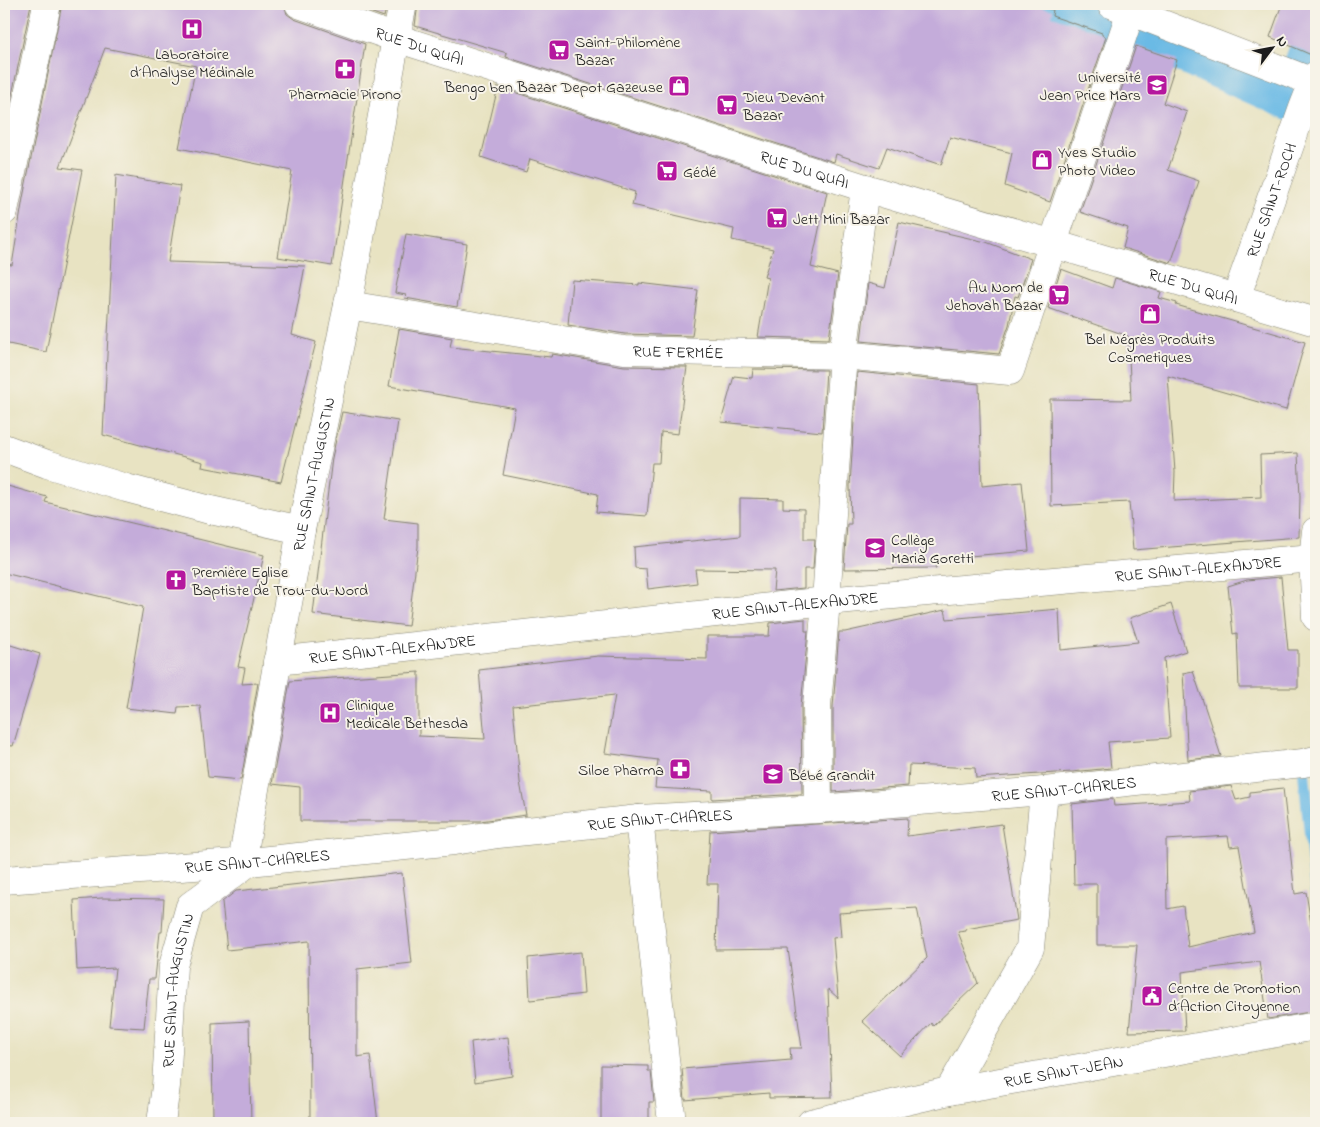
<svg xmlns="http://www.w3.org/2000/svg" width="1320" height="1127" font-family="'Indie Flower',sans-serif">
  <rect width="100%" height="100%" fill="#f7f3e8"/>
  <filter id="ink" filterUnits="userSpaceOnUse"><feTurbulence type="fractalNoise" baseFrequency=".02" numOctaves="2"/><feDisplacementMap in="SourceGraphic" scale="10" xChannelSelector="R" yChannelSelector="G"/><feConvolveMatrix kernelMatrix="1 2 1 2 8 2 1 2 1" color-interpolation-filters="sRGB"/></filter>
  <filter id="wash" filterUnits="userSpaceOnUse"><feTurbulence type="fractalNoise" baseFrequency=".0096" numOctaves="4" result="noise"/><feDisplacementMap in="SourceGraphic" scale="20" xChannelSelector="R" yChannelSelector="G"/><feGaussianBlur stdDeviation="1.12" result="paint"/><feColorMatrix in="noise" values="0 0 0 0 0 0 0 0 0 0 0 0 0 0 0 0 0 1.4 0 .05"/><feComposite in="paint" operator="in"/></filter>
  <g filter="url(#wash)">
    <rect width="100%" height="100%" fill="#e8e3c2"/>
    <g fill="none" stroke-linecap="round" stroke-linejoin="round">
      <path stroke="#6abae5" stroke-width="12" d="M1303,763L1316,894"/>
      <g stroke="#6abae5" stroke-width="42">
        <path d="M1062,4L1112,22"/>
        <path d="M1138,32L1290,99L1292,96"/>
        <path d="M1302,72L1316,35"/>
      </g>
    </g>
    <g id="blocks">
      <g fill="#c4acda" fill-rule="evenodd">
        <path d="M4,4H31L4,133Z"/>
        <path d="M62,4H284L287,14L294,19L365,44L332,266L278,257L292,171L179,148L196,66L105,48L60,167L82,170L46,352L4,343V264L12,265L23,198Z"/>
        <path d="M346,4H371L370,12Z"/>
        <path d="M372,4H387L384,17L370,12Z"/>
        <path d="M418,4H1030L1053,10L1052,16L1102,33V35L1106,37L1050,202L1005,186L1012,153L950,137L941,165L887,147L879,168L836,154L834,162L506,57L507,53L415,26Z"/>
        <path d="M1282,4H1316V57L1270,37Z"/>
        <path d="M1136,46L1177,60L1163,103L1187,112L1168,170L1199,181L1171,263L1123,248L1128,228L1080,212Z"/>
        <path d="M498,87L827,192L811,267L838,274L829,339L758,337L768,278L764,277L773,249L732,240L734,229L632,205L635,192L530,159L526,172L481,157Z"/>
        <path d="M116,175L180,186L168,262L305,266L292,335L316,342L281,482L202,467L203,462L103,435Z"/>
        <path d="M899,222L986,242L1031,259L1018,297L1015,296L1009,325L999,354L861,341L868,283L885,288Z"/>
        <path d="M406,234L467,244L457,307L405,298L406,295L395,293Z"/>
        <path d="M1061,269L1112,288L1115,278L1161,292L1159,298L1177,303L1176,305L1305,342L1286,410L1168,376L1175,472L1174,501L1261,497L1260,455L1298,453L1300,497L1299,537L1133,550L1129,502L1051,506L1050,399L1131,400L1128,336L1048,308Z"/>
        <path d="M572,280L639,285V283L698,290L692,336L625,334L568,325Z"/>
        <path d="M399,329L452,338L450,347L551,357L552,354L624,366L687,367L678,434L661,432L659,463H652L647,516L596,512L598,494L503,475L515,408L389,386Z"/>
        <path d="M753,369L826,370L822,432L721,422L734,376L752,378Z"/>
        <path d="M857,372L979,384L982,486L1022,482L1029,551L934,559L936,568L844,569L847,524H851L850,486Z"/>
        <path d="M342,412L398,421L384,519L418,523V547L408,626L313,614L332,458Z"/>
        <path d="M4,485L47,497L45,502L264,555L238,667L245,668L242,684L258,683L241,780L208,777L200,706L178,707L177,714L126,708L143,607L4,573Z"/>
        <path d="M740,498L783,499V508L804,509V539H815L813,569H804V588L773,591L775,570L695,569L697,583L648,589L646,569L635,568L634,547L740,536Z"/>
        <path d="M1281,577L1288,650H1298V688H1239L1237,633L1233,634L1228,586L1247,580Z"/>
        <path d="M1171,604L1186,651L1164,658L1170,738L1108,742L1111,768L1072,772L976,778L975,768L909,765L908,786L833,792V707L839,632H845L945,610L947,619L1059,609L1061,650L1138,642L1130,618Z"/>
        <path d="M805,619V631H808L801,706L802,794L712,799V791L655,788L658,760L605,753L615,695L513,706L520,782L526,815L480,821H300V787L272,784L290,681L419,672V736L485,739L479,670L598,656L707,659V636H769L770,623Z"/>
        <path d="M4,643L40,654L13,746L4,745Z"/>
        <path d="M1193,671L1221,756L1188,760L1183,673Z"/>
        <path d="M1231,786L1236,800L1250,797V792L1283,788L1295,894L1306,892L1316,956V1011L1268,1019L1259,962L1182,972L1185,1031L1129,1032L1137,945H1097V884H1074L1072,804L1113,799L1114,806L1190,801L1189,791ZM1228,836L1230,847L1239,846L1254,932L1188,947L1183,906L1167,909L1166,840Z"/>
        <path d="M908,818L907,836L1002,824L1017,920L966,929V931L958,932L978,983L933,1026L931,1023L900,1056L862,1021L927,958L917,908L839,913L841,937L833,938L838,998L828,989L832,1097L769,1098V1093L685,1100L682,1069L791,1060L790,1048H802L788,949L716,950L718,884H707L710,831Z"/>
        <path d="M402,873L412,963L357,969V1057L370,1055L378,1123H310L309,941L227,950L222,902L236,891Z"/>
        <path d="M102,898L164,899L162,932H160L155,979H149L144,1028L109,1026L115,968L77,970L74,900Z"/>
        <path d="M581,952L584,994L530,1000L528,958Z"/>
        <path d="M249,1021L251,1123H213L212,1023Z"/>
        <path d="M508,1037L512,1076L475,1082L471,1042Z"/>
        <path d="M601,1065L648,1066V1071H651L654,1102H649V1123H601Z"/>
      </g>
    </g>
  </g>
  <g filter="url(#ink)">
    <use href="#blocks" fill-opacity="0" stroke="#82806f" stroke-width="1"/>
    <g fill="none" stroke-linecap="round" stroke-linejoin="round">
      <g stroke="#82806f" stroke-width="29">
        <g id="street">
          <path id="s1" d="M299,4L396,38L865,188L1316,322"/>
          <path d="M1111,4L1313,82"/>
          <path d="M4,211L47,4"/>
          <path id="s2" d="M1236,298L1303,108L1316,75"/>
          <path id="s3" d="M348,305L624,350L843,355L1010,371L1131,11"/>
          <path d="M4,448L47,464L126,488L206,509L301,530"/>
          <path d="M1316,531L1313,558L1316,617"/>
          <path id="s4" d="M277,661L826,601L1313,558"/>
          <path d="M818,809L817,706L826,601L843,355L865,188"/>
          <path d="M639,819L672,1123"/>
          <path id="s5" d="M4,880L249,862L454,841L498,834L639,819L818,809L1044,791L1303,763L1316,760"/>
          <path d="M949,1091L1030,948L1044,791"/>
          <path id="s6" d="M161,1123L166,1086L173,966L190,906L249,862L244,851L301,530L348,305L396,38L403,4"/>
        </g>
      </g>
      <g stroke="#82806f" stroke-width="29">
        <g id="secondary">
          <path id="s7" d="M811,1123L949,1091L1316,1026"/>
        </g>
      </g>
      <use href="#street" stroke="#fff" stroke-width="28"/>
      <use href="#secondary" stroke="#fff" stroke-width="28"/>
    </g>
  </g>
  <defs>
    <g id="hospital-square" transform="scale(1.125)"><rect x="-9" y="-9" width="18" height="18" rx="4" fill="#b5179e" stroke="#f7f3e8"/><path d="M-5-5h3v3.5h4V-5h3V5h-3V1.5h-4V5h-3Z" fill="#fff"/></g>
    <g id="supermarket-square" transform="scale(1.125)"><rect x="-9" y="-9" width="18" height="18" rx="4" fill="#b5179e" stroke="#f7f3e8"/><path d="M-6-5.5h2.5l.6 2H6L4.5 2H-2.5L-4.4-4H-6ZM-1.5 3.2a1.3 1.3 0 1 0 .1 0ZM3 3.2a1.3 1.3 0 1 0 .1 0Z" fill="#fff"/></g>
    <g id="pharmacy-square" transform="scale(1.125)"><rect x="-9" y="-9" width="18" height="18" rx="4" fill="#b5179e" stroke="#f7f3e8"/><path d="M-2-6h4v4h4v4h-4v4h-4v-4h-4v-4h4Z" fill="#fff"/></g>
    <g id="university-square" transform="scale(1.125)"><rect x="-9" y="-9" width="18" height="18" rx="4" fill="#b5179e" stroke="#f7f3e8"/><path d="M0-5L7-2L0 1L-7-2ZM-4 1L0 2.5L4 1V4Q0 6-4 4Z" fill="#fff"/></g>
    <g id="shop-square" transform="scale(1.125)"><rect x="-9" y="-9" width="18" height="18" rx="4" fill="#b5179e" stroke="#f7f3e8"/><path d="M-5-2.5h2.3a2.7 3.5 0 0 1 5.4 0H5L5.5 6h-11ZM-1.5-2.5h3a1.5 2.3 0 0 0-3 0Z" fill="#fff"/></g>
    <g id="school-square" transform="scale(1.125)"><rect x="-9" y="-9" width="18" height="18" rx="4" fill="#b5179e" stroke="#f7f3e8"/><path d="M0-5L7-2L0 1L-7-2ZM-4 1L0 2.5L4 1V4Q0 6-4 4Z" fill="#fff"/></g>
    <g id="church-square" transform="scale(1.125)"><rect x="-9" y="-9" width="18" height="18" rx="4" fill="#b5179e" stroke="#f7f3e8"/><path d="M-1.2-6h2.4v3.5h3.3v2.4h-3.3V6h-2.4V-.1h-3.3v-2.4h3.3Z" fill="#fff"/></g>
    <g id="civic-square" transform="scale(1.125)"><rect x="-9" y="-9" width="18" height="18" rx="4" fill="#b5179e" stroke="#f7f3e8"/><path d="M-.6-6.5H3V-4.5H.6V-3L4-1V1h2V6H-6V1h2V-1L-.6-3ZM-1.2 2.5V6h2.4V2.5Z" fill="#fff"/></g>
  </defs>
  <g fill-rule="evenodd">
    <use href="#hospital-square" x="192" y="29"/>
    <use href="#supermarket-square" x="559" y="50"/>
    <use href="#pharmacy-square" x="345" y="69"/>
    <use href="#university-square" x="1157" y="85"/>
    <use href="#shop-square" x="679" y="86"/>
    <use href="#supermarket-square" x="727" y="105"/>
    <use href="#shop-square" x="1042" y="160"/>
    <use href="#supermarket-square" x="667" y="171"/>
    <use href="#supermarket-square" x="777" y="218"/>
    <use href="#supermarket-square" x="1059" y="295"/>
    <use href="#shop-square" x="1150" y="314"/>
    <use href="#school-square" x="875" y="548"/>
    <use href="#church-square" x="176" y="580"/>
    <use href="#hospital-square" x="330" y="713"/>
    <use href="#pharmacy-square" x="680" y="769"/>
    <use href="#school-square" x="773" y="774"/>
    <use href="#civic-square" x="1152" y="996"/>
  </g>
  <g text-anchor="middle" stroke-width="4" stroke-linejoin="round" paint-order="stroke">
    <g font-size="16" fill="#1c1c1c" stroke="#f7f3e8" text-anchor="start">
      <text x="575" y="47">Saint-Philomène<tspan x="575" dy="18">Bazar</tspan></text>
      <text x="192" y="59" text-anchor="middle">Laboratoire<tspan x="192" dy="18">d´Analyse Médinale</tspan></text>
      <text x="1141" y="82" text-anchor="end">Université<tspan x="1141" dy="18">Jean Price Mars</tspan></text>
      <text x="663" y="92" text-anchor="end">Bengo ben Bazar Depot Gazeuse</text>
      <text x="345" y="99" text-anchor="middle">Pharmacie Pirono</text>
      <text x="743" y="102">Dieu Devant<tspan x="743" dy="18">Bazar</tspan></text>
      <text x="1058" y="157">Yves Studio<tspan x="1058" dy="18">Photo Video</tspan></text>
      <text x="683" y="177">Gédé</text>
      <text x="793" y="224">Jett Mini Bazar</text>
      <text x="1043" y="292" text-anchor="end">Au Nom de<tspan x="1043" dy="18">Jehovah Bazar</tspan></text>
      <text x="1150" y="344" text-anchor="middle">Bel Négrès Produits<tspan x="1150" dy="18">Cosmetiques</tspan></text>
      <text x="891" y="545">Collège<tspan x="891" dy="18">Maria Goretti</tspan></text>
      <text x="192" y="577">Première Eglise<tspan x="192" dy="18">Baptiste de Trou-du-Nord</tspan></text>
      <text x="346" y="710">Clinique<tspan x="346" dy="18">Medicale Bethesda</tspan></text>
      <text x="664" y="775" text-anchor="end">Siloe Pharma</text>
      <text x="789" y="780">Bébé Grandit</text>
      <text x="1168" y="993">Centre de Promotion<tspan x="1168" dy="18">d´Action Citoyenne</tspan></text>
    </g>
    <g font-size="16" fill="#1c1c1c" stroke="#f7f3e8">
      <text dy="6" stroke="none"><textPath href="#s1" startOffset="128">RUE DU QUAI</textPath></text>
      <text dy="6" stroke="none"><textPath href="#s1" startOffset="532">RUE DU QUAI</textPath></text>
      <text dy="6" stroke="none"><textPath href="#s2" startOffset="104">RUE SAINT-ROCH</textPath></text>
      <text dy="6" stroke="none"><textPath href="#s1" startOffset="938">RUE DU QUAI</textPath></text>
      <text dy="6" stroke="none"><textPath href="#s3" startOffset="334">RUE FERMÉE</textPath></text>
      <text dy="6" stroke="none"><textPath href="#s6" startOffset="689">RUE SAINT-AUGUSTIN</textPath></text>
      <text dy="6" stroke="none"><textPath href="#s4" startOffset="926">RUE SAINT-ALEXANDRE</textPath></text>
      <text dy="6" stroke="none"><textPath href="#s4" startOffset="521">RUE SAINT-ALEXANDRE</textPath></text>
      <text dy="6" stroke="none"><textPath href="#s4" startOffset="116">RUE SAINT-ALEXANDRE</textPath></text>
      <text dy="6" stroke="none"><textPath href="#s5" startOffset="1064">RUE SAINT-CHARLES</textPath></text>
      <text dy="6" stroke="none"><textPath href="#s5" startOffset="659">RUE SAINT-CHARLES</textPath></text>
      <text dy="6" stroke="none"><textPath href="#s5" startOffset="254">RUE SAINT-CHARLES</textPath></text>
      <text dy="6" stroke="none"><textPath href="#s6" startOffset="134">RUE SAINT-AUGUSTIN</textPath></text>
      <text dy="6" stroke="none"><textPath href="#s7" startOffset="258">RUE SAINT-JEAN</textPath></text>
    </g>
  </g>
  <rect width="1320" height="1127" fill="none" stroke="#f7f3e8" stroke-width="20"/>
  <g transform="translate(1272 48) rotate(58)" stroke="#f7f3e8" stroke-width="4" paint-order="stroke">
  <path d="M0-4L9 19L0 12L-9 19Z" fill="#1c1c1c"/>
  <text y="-8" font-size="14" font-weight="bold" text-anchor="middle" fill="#1c1c1c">N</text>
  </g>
</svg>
